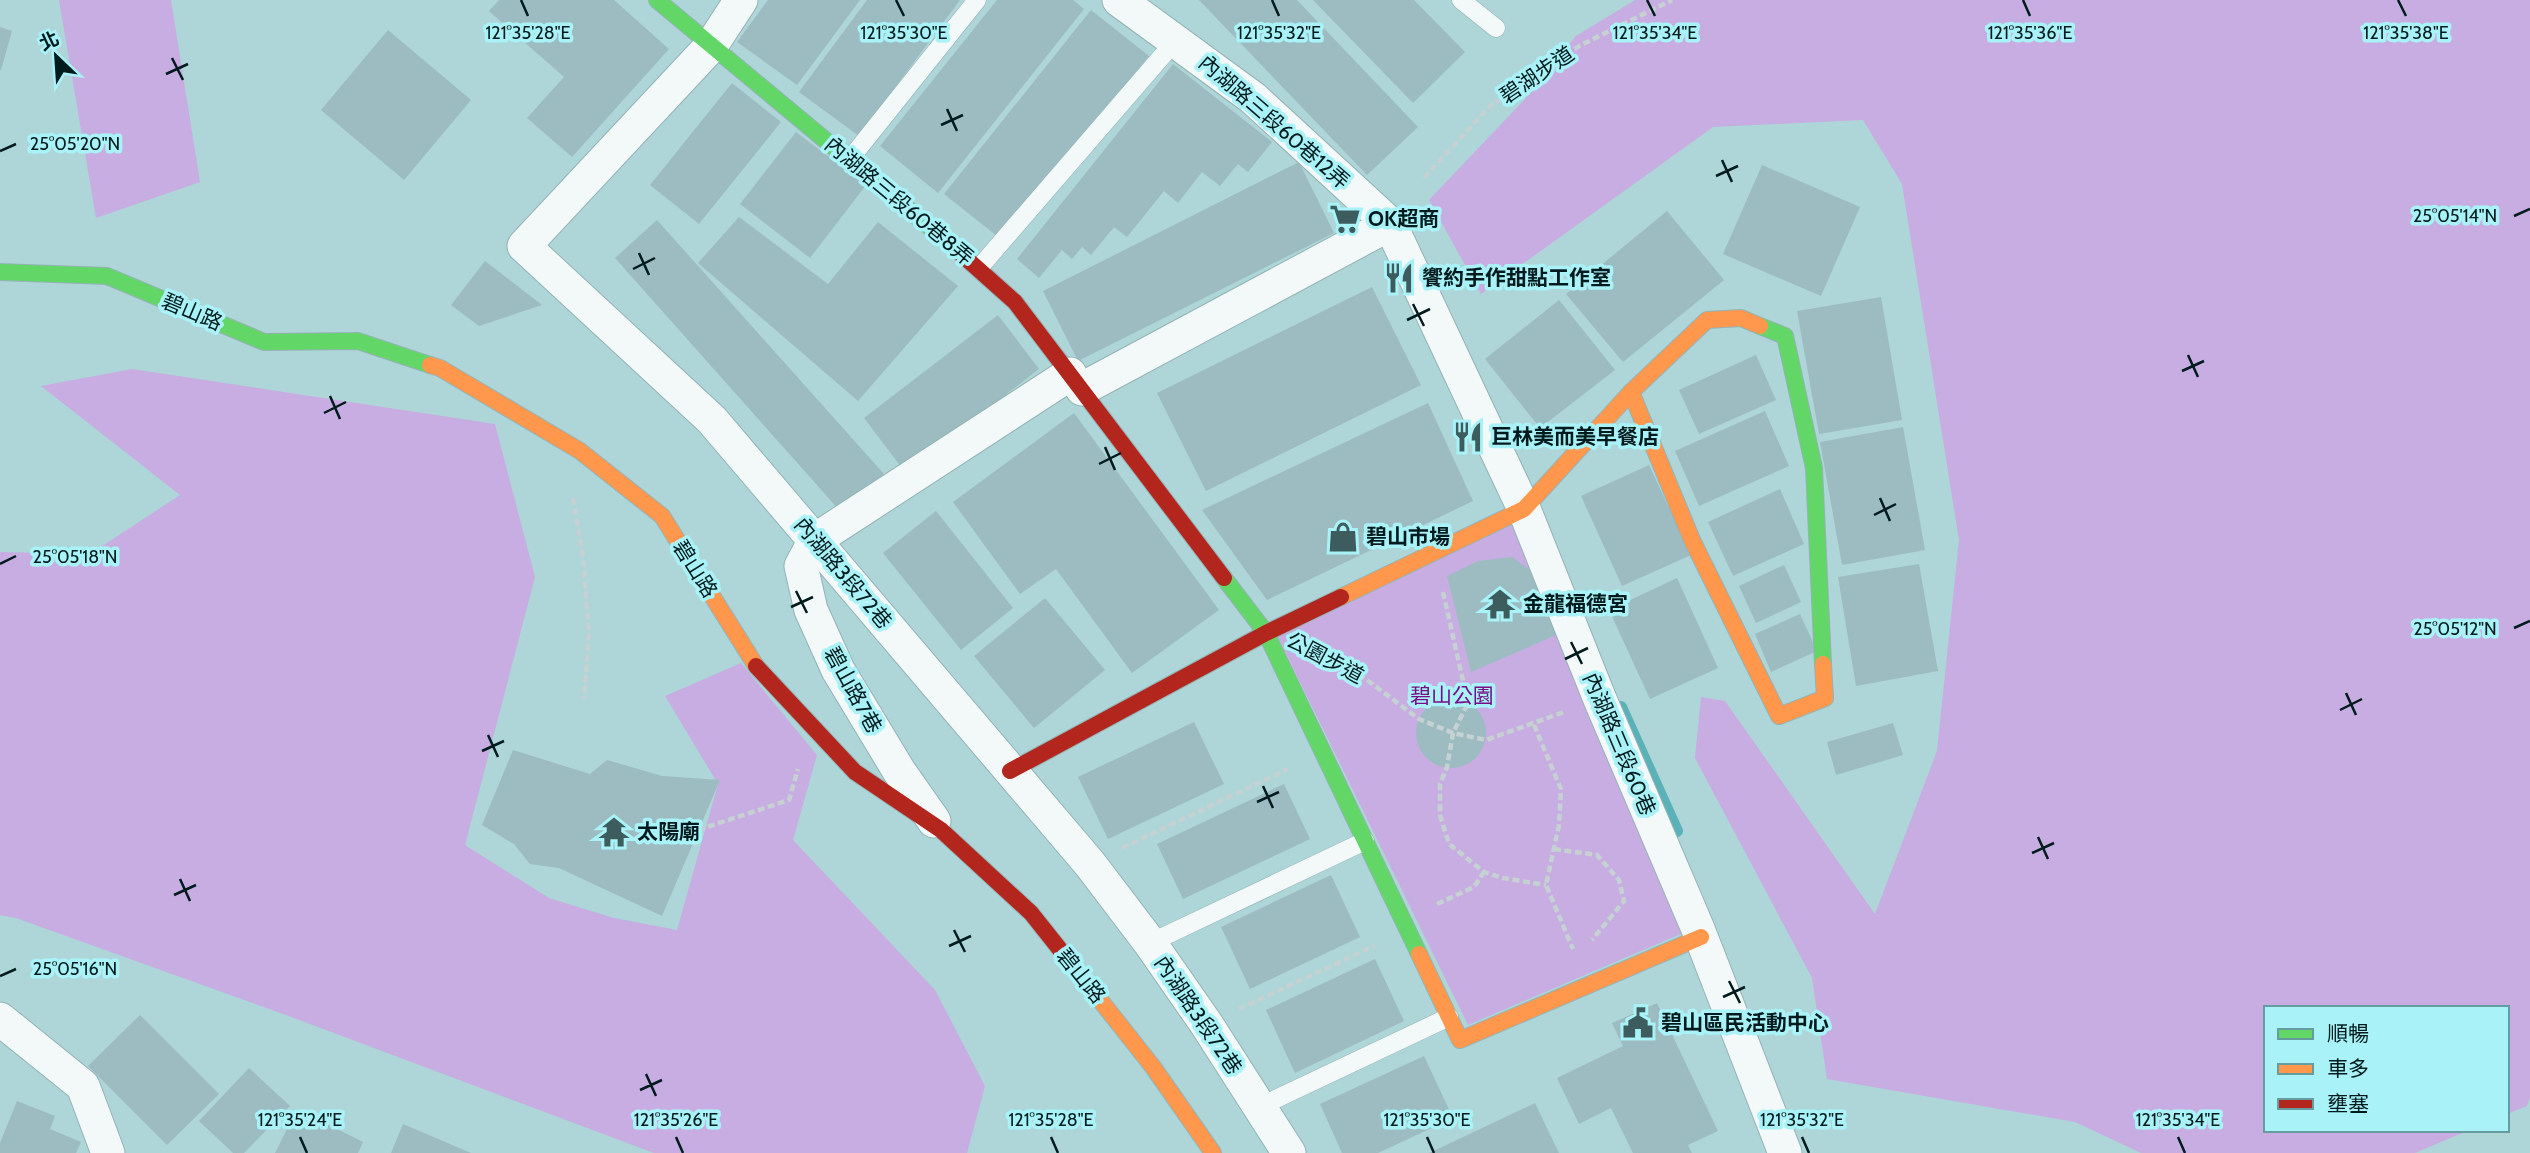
<svg xmlns="http://www.w3.org/2000/svg" width="2530" height="1153" font-family="Cabin,'Noto Sans TC',sans-serif">
  <rect width="100%" height="100%" fill="#aed5d8"/>
  <g fill="#c7ade1">
    <path d="M59,0H171L200,182L96,218Z"/>
    <path d="M1635,0H2530V1097L2527,1106L2507,1114V1008H2266V1130H2469L2415,1153H2141L2075,1122L1827,1079L1812,978L1695,758L1701,697L1725,701L1875,914L1937,751L1959,540L1902,184L1863,120L1713,127L1481,294L1429,200L1525,99L1576,36Z"/>
    <path d="M132,369L495,424L535,577L465,845L549,898L614,918L677,930L718,784L665,696L741,663L817,755L793,840L935,990L985,1086L967,1153H654L294,1018L16,918L0,915V552L90,554L180,495L41,386Z"/>
    <path d="M1519,516L1690,930L1468,1025L1276,633Z"/>
  </g>
  <g fill="none" stroke-linecap="round" stroke-linejoin="round">
    <path stroke="#5ab2b8" stroke-width="12" d="M1621,707L1677,831"/>
  </g>
  <g fill="#9dbcc1">
    <path d="M499,0H614L669,49L572,157L527,118L564,77L489,11Z"/>
    <path d="M768,0H860L797,85L737,42Z"/>
    <path d="M867,0H960L859,136L799,92Z"/>
    <path d="M997,0H1073L1084,9L938,193L880,146Z"/>
    <path d="M1199,0H1297L1418,127L1367,175Z"/>
    <path d="M1313,0H1414L1465,52L1413,103Z"/>
    <path d="M1091,10L1149,56L1002,240L944,194Z"/>
    <path d="M0,27L12,31L1,70H0Z"/>
    <path d="M388,30L471,100L404,180L321,110Z"/>
    <path d="M1173,64L1272,142L1248,172L1238,164L1220,186L1202,172L1178,203L1164,191L1127,237L1114,227L1091,255L1082,247L1072,259L1062,250L1039,278L1017,259Z"/>
    <path d="M732,83L781,122L699,224L650,185Z"/>
    <path d="M796,132L866,185L810,258L740,204Z"/>
    <path d="M1299,162L1334,233L1078,361L1043,291Z"/>
    <path d="M1762,165L1860,207L1821,296L1723,254Z"/>
    <path d="M1667,211L1724,280L1623,362L1566,294Z"/>
    <path d="M739,217L828,284L878,222L958,286L858,401L698,263Z"/>
    <path d="M657,220L884,474L841,512L615,258Z"/>
    <path d="M485,261L542,305L479,326L451,305Z"/>
    <path d="M1372,287L1421,385L1206,491L1157,393Z"/>
    <path d="M1881,297L1902,420L1819,434L1797,311Z"/>
    <path d="M1559,300L1615,370L1540,428L1485,359Z"/>
    <path d="M998,315L1039,369L905,472L864,418Z"/>
    <path d="M1756,355L1776,400L1699,434L1679,390Z"/>
    <path d="M1428,403L1473,501L1267,600L1202,510Z"/>
    <path d="M1765,411L1789,466L1699,506L1675,451Z"/>
    <path d="M1074,413L1219,610L1132,673L1056,569L1020,594L953,502Z"/>
    <path d="M1903,427L1925,550L1842,565L1820,442Z"/>
    <path d="M1649,465L1691,555L1622,586L1581,496Z"/>
    <path d="M1780,489L1804,544L1733,576L1708,522Z"/>
    <path d="M936,511L1013,608L961,650L883,553Z"/>
    <path d="M1512,557L1530,570L1561,633L1471,672L1447,576L1478,561Z"/>
    <path d="M1919,564L1938,671L1856,686L1838,577Z"/>
    <path d="M1784,565L1801,602L1756,623L1739,586Z"/>
    <path d="M1677,578L1718,668L1650,699L1609,610Z"/>
    <path d="M1045,598L1105,670L1034,728L974,656Z"/>
    <path d="M1800,614L1817,651L1771,672L1755,634Z"/>
    <circle cx="1451" cy="733" r="35"/>
    <path d="M1194,722L1224,784L1108,839L1078,777Z"/>
    <path d="M1893,723L1903,755L1836,775L1827,742Z"/>
    <path d="M513,750L590,774L607,760L662,776L720,780L662,916L559,868L530,864L514,844L482,825Z"/>
    <path d="M1284,784L1310,839L1183,899L1157,844Z"/>
    <path d="M1331,875L1360,937L1250,989L1221,927Z"/>
    <path d="M1375,959L1404,1021L1295,1073L1266,1010Z"/>
    <path d="M1657,1003L1718,1131L1688,1145L1692,1153H1633L1611,1108L1579,1124L1557,1078L1623,1046L1612,1023Z"/>
    <path d="M140,1015L219,1094L167,1145L88,1066Z"/>
    <path d="M1424,1056L1453,1118L1378,1153H1342L1320,1104Z"/>
    <path d="M249,1068L290,1106L244,1153H233L199,1121Z"/>
    <path d="M17,1101L55,1116L50,1129L81,1142L76,1153H0V1143Z"/>
    <path d="M1535,1103L1559,1153H1429L1440,1148Z"/>
    <path d="M297,1109L363,1142L358,1153H275Z"/>
    <path d="M403,1124L471,1153H391Z"/>
  </g>
  <g fill="none" stroke-linecap="round" stroke-linejoin="round">
    <g stroke="#94b3b5" stroke-width="19">
      <g id="lane">
        <path d="M1461,0L1496,28"/>
        <path d="M850,159L977,0"/>
        <path d="M979,268L1176,40"/>
        <path d="M1150,943L1365,841"/>
        <path d="M1259,1107L1449,1017"/>
      </g>
    </g>
    <g stroke="#94b3b5" stroke-width="35">
      <g id="street">
        <path d="M741,0L711,46L524,246L712,420L1090,864L1150,943L1207,1025L1289,1153"/>
        <path d="M1119,0L1253,98L1390,224L1524,509L1599,697L1698,929L1785,1153"/>
        <path d="M1082,389L1390,224"/>
        <path d="M934,821L899,771L838,670L811,610L801,566L815,540L1070,374"/>
        <path d="M0,1019L83,1086L108,1153"/>
      </g>
    </g>
    <g stroke="#94b3b5" stroke-width="18">
      <g id="fast">
        <path d="M657,0L950,244"/>
        <path d="M0,272L107,276L264,342L358,341L430,365"/>
        <path d="M1760,326L1785,336L1814,468L1823,664"/>
        <path d="M1224,578L1266,633L1419,954"/>
      </g>
    </g>
    <g stroke="#94b3b5" stroke-width="18">
      <g id="slow">
        <path d="M430,365L440,368L580,451L662,516L756,666"/>
        <path d="M1631,392L1692,540L1779,716L1825,698L1823,664"/>
        <path d="M1341,597L1524,509L1631,392L1707,320L1741,318L1760,326"/>
        <path d="M1419,954L1460,1040L1701,937"/>
        <path d="M1089,986L1153,1067L1213,1153"/>
      </g>
    </g>
    <g stroke="#94b3b5" stroke-width="18">
      <g id="jam">
        <path d="M950,244L1015,302L1224,578"/>
        <path d="M756,666L855,772L941,830L1031,913L1089,986"/>
        <path d="M1010,771L1266,633L1341,597"/>
      </g>
    </g>
    <g stroke="#c5d1d2" stroke-width="4.5" stroke-dasharray="7 3.5" stroke-linecap="butt">
      <path d="M1424,178L1489,107L1579,46L1672,0"/>
      <path d="M573,498L583,556L589,633L584,699"/>
      <path d="M1443,592L1468,703L1453,733L1447,767L1440,784V815L1449,844L1484,872L1503,878L1546,885"/>
      <path d="M1322,654L1355,671L1419,719L1453,733L1486,740L1564,712"/>
      <path d="M1534,725L1561,789L1559,825L1546,885L1573,949"/>
      <path d="M698,830L789,800L798,769"/>
      <path d="M1122,848L1288,769"/>
      <path d="M1554,849L1597,855L1619,880L1624,901L1592,940"/>
      <path d="M1437,904L1474,887L1484,872"/>
      <path d="M1239,1009L1374,946"/>
    </g>
    <use href="#lane" stroke="#f3f9f9" stroke-width="18"/>
    <use href="#street" stroke="#f3f9f9" stroke-width="33"/>
    <use href="#fast" stroke="#63d668" stroke-width="16"/>
    <use href="#slow" stroke="#ff974d" stroke-width="16"/>
    <use href="#jam" stroke="#b3261e" stroke-width="16"/>
  </g>
  <path fill="none" stroke="#001b1d" stroke-width="2.5" d="M521,0L528,16M896,0L904,16M1272,0L1279,16M1647,0L1655,16M2023,0L2030,16M2398,0L2406,16M172,58L183,80M166,74L188,64M947,109L957,131M941,125L963,115M0,151L16,144M1722,160L1732,182M1716,176L1738,166M2514,216L2530,209M639,253L649,275M633,269L655,258M1413,304L1424,326M1407,320L1430,309M2188,355L2198,377M2182,371L2204,361M330,396L340,419M324,413L346,402M1105,447L1115,470M1099,464L1121,453M1880,498L1890,521M1874,515L1896,504M0,564L16,556M796,591L807,613M791,607L813,597M2514,628L2530,621M1571,642L1582,664M1565,659L1588,648M2346,693L2356,715M2340,710L2362,699M488,735L498,757M482,751L504,741M1263,786L1273,808M1257,802L1279,792M2038,837L2048,859M2032,853L2054,843M180,879L190,901M174,895L196,885M954,930L965,952M949,946L971,936M0,976L16,969M1729,981L1740,1003M1723,997L1745,987M646,1074L656,1096M640,1090L662,1080M300,1137L307,1153M676,1137L683,1153M1051,1137L1058,1153M1427,1137L1434,1153M1802,1137L1809,1153M2178,1137L2185,1153"/>
  <defs>
    <g id="supermarket-bare" transform="scale(2.415)"><path d="M-6-5.5h2.5l.6 2H6L4.5 2H-2.5L-4.4-4H-6ZM-1.5 3.2a1.3 1.3 0 1 0 .1 0ZM3 3.2a1.3 1.3 0 1 0 .1 0Z" fill="#3d5c5e" stroke="#a9f2f7" stroke-width="2.5" paint-order="stroke"/></g>
    <g id="restaurant-bare" transform="scale(2.415)"><path d="M-5-6h1v4h1v-4h1v4h1v-4h1v5L-1.5 .5V6h-2V.5L-5-1ZM5-6V6H3V1.5H1.5Q1.5-4 5-6Z" fill="#3d5c5e" stroke="#a9f2f7" stroke-width="2.5" paint-order="stroke"/></g>
    <g id="shop-bare" transform="scale(2.415)"><path d="M-5-2.5h2.3a2.7 3.5 0 0 1 5.4 0H5L5.5 6h-11ZM-1.5-2.5h3a1.5 2.3 0 0 0-3 0Z" fill="#3d5c5e" stroke="#a9f2f7" stroke-width="2.5" paint-order="stroke"/></g>
    <g id="temple-bare" transform="scale(2.415)"><path d="M0-6L5-2H3V0L6.5 2.5H4V6H1.5V3h-3V6H-4V2.5H-6.5L-3 0V-2H-5Z" fill="#3d5c5e" stroke="#a9f2f7" stroke-width="2.5" paint-order="stroke"/></g>
    <g id="civic-bare" transform="scale(2.415)"><path d="M-.6-6.5H3V-4.5H.6V-3L4-1V1h2V6H-6V1h2V-1L-.6-3ZM-1.2 2.5V6h2.4V2.5Z" fill="#3d5c5e" stroke="#a9f2f7" stroke-width="2.5" paint-order="stroke"/></g>
  </defs>
  <g fill-rule="evenodd">
    <use href="#supermarket-bare" x="1345" y="219"/>
    <use href="#restaurant-bare" x="1399" y="278"/>
    <use href="#restaurant-bare" x="1468" y="437"/>
    <use href="#shop-bare" x="1343" y="537"/>
    <use href="#temple-bare" x="1500" y="604"/>
    <use href="#temple-bare" x="614" y="832"/>
    <use href="#civic-bare" x="1638" y="1023"/>
  </g>
  <g text-anchor="middle" stroke-width="7" stroke-linejoin="round" paint-order="stroke">
    <g font-size="21" fill="#001b1d" stroke="#a9f2f7">
      <text transform="translate(1537 75) rotate(-34)" y="7">碧湖步道</text>
      <text transform="translate(1274 122) rotate(41)" y="7">內湖路三段60巷12弄</text>
      <text transform="translate(899 201) rotate(40)" y="7">內湖路三段60巷8弄</text>
      <text transform="translate(192 312) rotate(23)" y="7">碧山路</text>
      <text transform="translate(695 569) rotate(58)" y="7">碧山路</text>
      <text transform="translate(843 573) rotate(50)" y="7">內湖路3段72巷</text>
      <text transform="translate(1325 658) rotate(28)" y="7">公園步道</text>
      <text transform="translate(853 690) rotate(61)" y="7">碧山路7巷</text>
      <text transform="translate(1619 744) rotate(67)" y="7">內湖路三段60巷</text>
      <text transform="translate(1081 976) rotate(51)" y="7">碧山路</text>
      <text transform="translate(1198 1015) rotate(56)" y="7">內湖路3段72巷</text>
    </g>
    <g font-size="21" font-weight="bold" fill="#001b1d" stroke="#a9f2f7" text-anchor="start">
      <text x="1368" y="226">OK超商</text>
      <text x="1422" y="285">饗約手作甜點工作室</text>
      <text x="1491" y="444">巨林美而美早餐店</text>
      <text x="1366" y="544">碧山市場</text>
      <text x="1523" y="611">金龍福德宮</text>
      <text x="637" y="839">太陽廟</text>
      <text x="1661" y="1030">碧山區民活動中心</text>
    </g>
    <g font-size="21" fill="#790d88" stroke="#a9f2f7">
      <text x="1452" y="703">碧山公園</text>
    </g>
  </g>
  <g font-size="18" text-anchor="middle" fill="#001b1d" stroke="#a9f2f7" stroke-width="7" stroke-linejoin="round" paint-order="stroke">
    <text x="528" y="39">121°35'28"E</text>
    <text x="904" y="39">121°35'30"E</text>
    <text x="1279" y="39">121°35'32"E</text>
    <text x="1655" y="39">121°35'34"E</text>
    <text x="2030" y="39">121°35'36"E</text>
    <text x="2406" y="39">121°35'38"E</text>
    <text x="75" y="150">25°05'20"N</text>
    <text x="2455" y="222">25°05'14"N</text>
    <text x="75" y="563">25°05'18"N</text>
    <text x="2455" y="635">25°05'12"N</text>
    <text x="75" y="975">25°05'16"N</text>
    <text x="676" y="1126">121°35'26"E</text>
    <text x="1051" y="1126">121°35'28"E</text>
    <text x="1427" y="1126">121°35'30"E</text>
    <text x="1802" y="1126">121°35'32"E</text>
    <text x="2178" y="1126">121°35'34"E</text>
    <text x="300" y="1126">121°35'24"E</text>
  </g>
  <rect x="2264" y="1006" width="245" height="126" fill="#a9f2f7" stroke="#659ca0" stroke-width="2"/>
  <rect x="2278" y="1029" width="35" height="10" fill="#63d668" stroke="#659ca0" stroke-width="2"/>
  <text x="2327" y="1041" font-size="21" fill="#001b1d">順暢</text>
  <rect x="2278" y="1064" width="35" height="10" fill="#ff974d" stroke="#659ca0" stroke-width="2"/>
  <text x="2327" y="1076" font-size="21" fill="#001b1d">車多</text>
  <rect x="2278" y="1099" width="35" height="10" fill="#b3261e" stroke="#659ca0" stroke-width="2"/>
  <text x="2327" y="1111" font-size="21" fill="#001b1d">壅塞</text>
  <g transform="translate(56 56) rotate(335)" stroke="#a9f2f7" stroke-width="5" paint-order="stroke">
  <path d="M0-5L12 26L0 18L-12 26Z" fill="#001b1d"/>
  <text y="-10" font-size="19" font-weight="bold" text-anchor="middle" fill="#001b1d">北</text>
  </g>
</svg>
